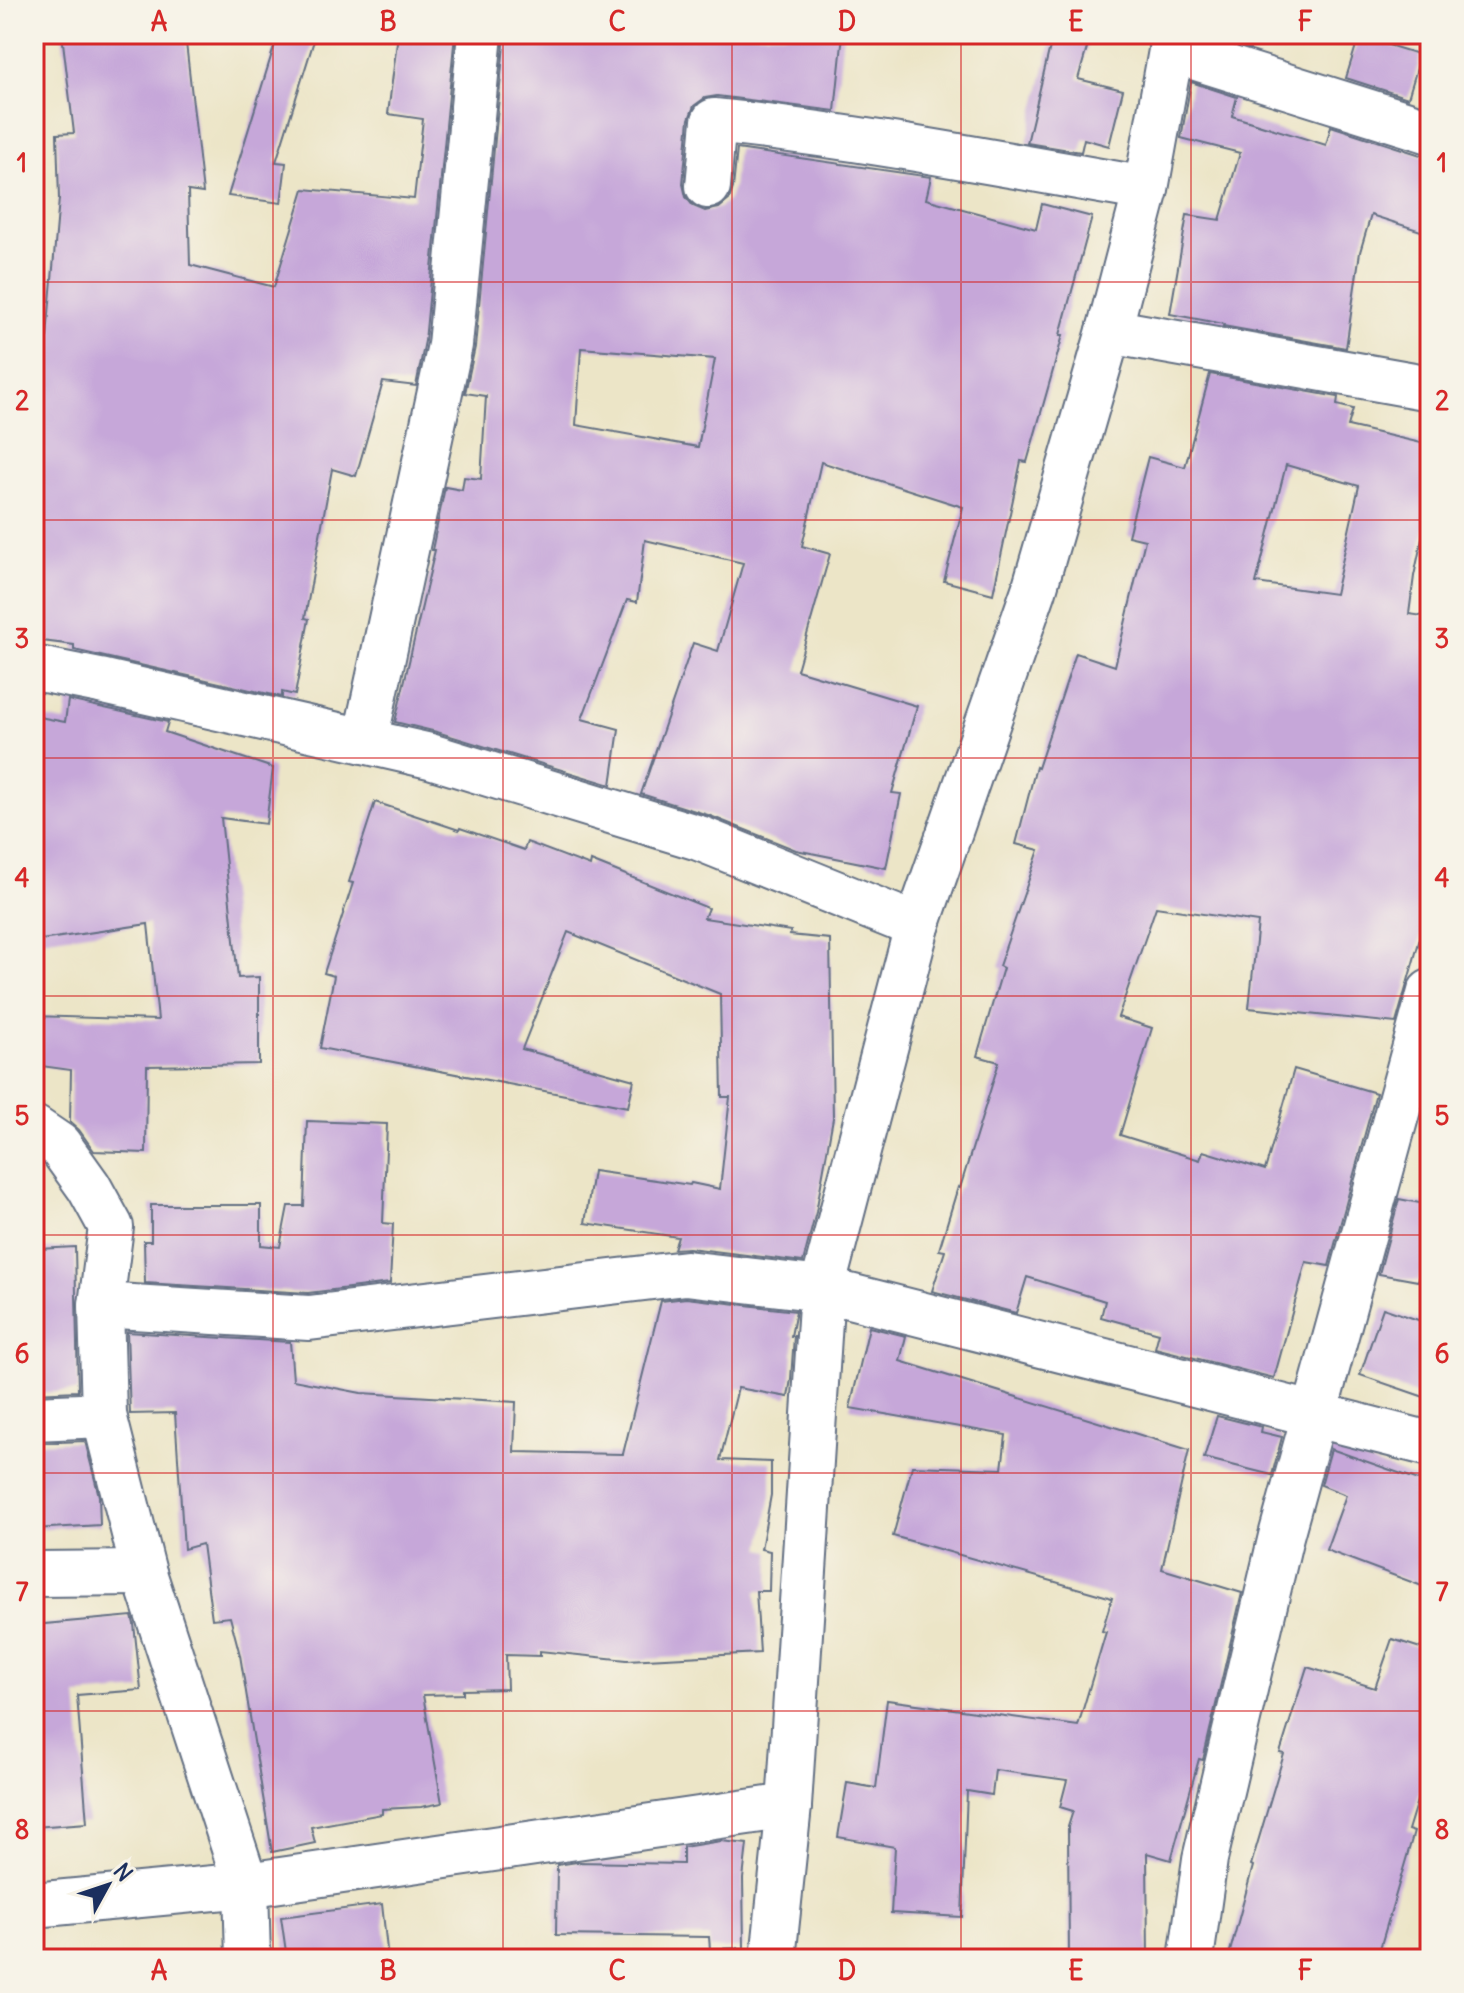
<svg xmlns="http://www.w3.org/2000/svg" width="1464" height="1993" font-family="Delius,sans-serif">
  <rect width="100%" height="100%" fill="#f7f3e8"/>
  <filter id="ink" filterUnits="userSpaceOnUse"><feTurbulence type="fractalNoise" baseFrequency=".0125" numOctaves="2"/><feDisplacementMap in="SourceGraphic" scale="16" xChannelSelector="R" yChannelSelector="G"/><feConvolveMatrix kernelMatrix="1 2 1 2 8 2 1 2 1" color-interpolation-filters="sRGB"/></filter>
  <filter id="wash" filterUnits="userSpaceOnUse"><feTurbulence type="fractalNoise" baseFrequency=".006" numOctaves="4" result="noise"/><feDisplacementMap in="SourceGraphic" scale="32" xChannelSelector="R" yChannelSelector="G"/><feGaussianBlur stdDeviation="1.8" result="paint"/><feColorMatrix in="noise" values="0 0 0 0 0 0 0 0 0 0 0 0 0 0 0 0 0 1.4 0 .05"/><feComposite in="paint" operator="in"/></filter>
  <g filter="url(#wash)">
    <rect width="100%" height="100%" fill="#ece5c7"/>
    <g id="blocks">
      <g fill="#c6a7d9" fill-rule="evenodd">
        <path d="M62,34H185L203,193L188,191L190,265L274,287L304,189L414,199L423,119L388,114L398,34H455L425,341L416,386L383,382L356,476L332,469L305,618L309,619L295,695L282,692V697L74,650V645L34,640V371L36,336L47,337L59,199L57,134L74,133Z"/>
        <path d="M278,34H316L276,162L286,163L281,203L228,196Z"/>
        <path d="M505,34H843L835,111L717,96L705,98L694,106L689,119L683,184L686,197L693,206L705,211L719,208L729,200L733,188L737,149L931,177L926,199L1036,229L1042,204L1092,217L1060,335H1063L1027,462L1021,461L993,594L944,581L963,507L821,462L802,546L830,554L797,670L917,706L892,793L901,794L886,868L796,850L708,815L641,794L693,643L718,651L743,563L645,540L637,602L627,600L582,719L619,729L611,785L437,732L395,722L435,550H432L445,487L462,490L464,477L481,479L486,396L465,393L475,347ZM581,348L715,359L698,447L576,425Z"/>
        <path d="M1053,34H1091L1078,79L1123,90L1109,146L1084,139L1081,152L1027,143Z"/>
        <path d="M1205,34H1254L1250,49Z"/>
        <path d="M1359,36L1421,55L1408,98L1346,78Z"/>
        <path d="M1191,82L1237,97L1232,116L1326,145L1331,126L1430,158V234L1371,215L1360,252L1346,348L1223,326L1224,324L1170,314L1187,215L1220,220L1240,153L1181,138Z"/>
        <path d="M1210,374L1338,397L1337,405L1353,409L1348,426L1430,445V502L1414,576L1409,614L1430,617V903L1396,1023L1249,1008L1258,922L1156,907L1118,1017L1152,1028L1120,1135L1200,1160L1203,1151L1265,1170L1294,1069L1376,1093L1329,1266L1306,1262L1274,1378L1155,1348L1159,1333L1101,1317L1105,1301L1027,1277L1016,1313L932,1291L945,1251L939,1250L958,1187L960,1188L999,1062L977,1056L1003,968L999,966L1039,850L1016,844L1036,767L1038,768L1076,653L1115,666L1145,540L1128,536L1148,457L1185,467ZM1286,465L1359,486L1335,594L1256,583Z"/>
        <path d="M68,700L168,722L165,732L273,768L266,824L221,818L238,978L259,977V1064L147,1066L146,1153L94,1151L79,1130L70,1122L71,1070L34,1065V1016L158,1020L148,924L34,941V716L65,722Z"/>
        <path d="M375,802L459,830L460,828L524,850L527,842L590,866L591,861L708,908L704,918L791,931L790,935L830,939L833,1118L816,1212L803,1262L689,1248L674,1249L678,1237L585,1223L593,1171L690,1185L691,1183L720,1189L730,1097H722L720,994L568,932L522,1049L634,1080L628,1107L320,1048L334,976L324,973L353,883L349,882Z"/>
        <path d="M307,1121L387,1124L383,1223L393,1224L390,1283L308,1293L145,1283L144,1241H151V1205H261V1245L280,1247L288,1206H304Z"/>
        <path d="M1399,1199L1430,1205V1244L1418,1281L1379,1274Z"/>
        <path d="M75,1247L78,1391L34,1393V1281L41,1280L39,1249Z"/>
        <path d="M686,1298L796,1311L791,1336H794L791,1379L788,1397L738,1388L720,1460L771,1462V1495L761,1549L770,1551L769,1591H756L760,1653L627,1660L540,1651V1656L506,1655L507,1689L463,1690V1694L423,1695L442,1803L421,1807L382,1809V1814L311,1827L315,1843L272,1852L240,1655L230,1617L212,1619L202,1544L184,1549L175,1413L130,1414L127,1332L290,1342L293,1380L361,1393L516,1402L514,1452L623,1454L661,1301Z"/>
        <path d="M1383,1308L1430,1324V1399L1360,1375Z"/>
        <path d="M869,1327L906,1336L900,1361L1189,1450L1162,1569L1242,1593L1203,1760L1199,1759L1171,1860L1147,1853L1148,1959H1069L1068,1827L1073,1811L1060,1807L1067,1780L995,1770L992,1795L967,1791L962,1917L891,1913L895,1847L838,1837L847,1783L876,1788L887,1700L1078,1726L1106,1632L1102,1631L1112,1598L893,1536L912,1466L1002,1469L1006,1435L850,1408Z"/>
        <path d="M1217,1416L1262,1427L1261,1432L1282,1437L1272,1475L1204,1458Z"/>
        <path d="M85,1441L99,1496L100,1525L34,1529V1443Z"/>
        <path d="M1331,1449L1430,1484V1589L1326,1550L1346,1495L1321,1485Z"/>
        <path d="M132,1616L134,1624L141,1690L77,1695L87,1823L34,1827V1625Z"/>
        <path d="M1392,1639L1430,1651V1758L1408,1830L1414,1832L1377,1959H1228L1253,1866L1251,1865L1284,1754L1280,1753L1307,1667L1375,1688Z"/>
        <path d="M721,1841L747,1844L743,1879L744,1948L710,1949L709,1937L556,1935L557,1865L577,1862L683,1864V1847Z"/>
        <path d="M382,1904L388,1959H287L281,1917Z"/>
      </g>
    </g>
  </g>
  <g filter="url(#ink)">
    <use href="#blocks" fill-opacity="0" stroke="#646f83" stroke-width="2"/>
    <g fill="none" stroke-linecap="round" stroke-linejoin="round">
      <g stroke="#646f83" stroke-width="48">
        <g id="minor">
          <path d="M1171,50L1430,131"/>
          <path d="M708,186L714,121C859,136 1002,164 1146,189"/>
          <path d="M1109,331L1430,388"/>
          <path d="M34,668L100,681L430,756L699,838L917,926"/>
          <path d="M365,741L450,345L480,34"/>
          <path d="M34,1128L59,1145L89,1187L111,1227L101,1305L104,1415L144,1573L246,1885L248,1959"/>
          <path d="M101,1305L309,1318L686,1273L822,1289L1430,1444"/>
          <path d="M34,1418L104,1415"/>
          <path d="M34,1574L144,1573"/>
          <path d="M34,1905L246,1885L789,1806"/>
          <path d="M1191,1959L1205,1859L1281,1536L1430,992"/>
        </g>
      </g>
      <g stroke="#646f83" stroke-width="48">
        <path id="tertiary" d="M773,1959L789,1806L822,1289L917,926L1034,590L1109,331L1146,189L1174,34"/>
      </g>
      <use href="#minor" stroke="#fff" stroke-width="44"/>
      <use href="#tertiary" stroke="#fff" stroke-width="44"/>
    </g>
  </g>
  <path fill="none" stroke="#d62828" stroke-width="2" stroke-opacity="0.55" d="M273,34V1959M503,34V1959M732,34V1959M961,34V1959M1191,34V1959M34,282H1430M34,520H1430M34,758H1430M34,996H1430M34,1235H1430M34,1473H1430M34,1711H1430"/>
  <rect width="1464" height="1993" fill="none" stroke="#f7f3e8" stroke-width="88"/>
  <g transform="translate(108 1885) rotate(50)" stroke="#f7f3e8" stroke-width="6" paint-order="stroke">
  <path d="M0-6L14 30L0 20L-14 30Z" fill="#1b2f5e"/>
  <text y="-12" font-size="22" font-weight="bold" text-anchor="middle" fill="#1b2f5e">N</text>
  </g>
  <rect x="44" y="44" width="1376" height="1905" fill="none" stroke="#d62828" stroke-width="3"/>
  <g font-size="26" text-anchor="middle" font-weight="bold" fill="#d62828">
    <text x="159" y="31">A</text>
    <text x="388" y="31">B</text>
    <text x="617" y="31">C</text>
    <text x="847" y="31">D</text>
    <text x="1076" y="31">E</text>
    <text x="1305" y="31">F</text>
    <text x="22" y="172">1</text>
    <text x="1442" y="172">1</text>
    <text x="22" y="410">2</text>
    <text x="1442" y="410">2</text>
    <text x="22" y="648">3</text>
    <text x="1442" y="648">3</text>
    <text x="22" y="887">4</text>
    <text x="1442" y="887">4</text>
    <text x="22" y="1125">5</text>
    <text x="1442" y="1125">5</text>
    <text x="22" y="1363">6</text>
    <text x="1442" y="1363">6</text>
    <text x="22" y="1601">7</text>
    <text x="1442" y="1601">7</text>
    <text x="22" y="1839">8</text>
    <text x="1442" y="1839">8</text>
    <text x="159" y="1980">A</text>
    <text x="388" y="1980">B</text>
    <text x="617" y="1980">C</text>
    <text x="847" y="1980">D</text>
    <text x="1076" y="1980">E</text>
    <text x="1305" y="1980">F</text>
  </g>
</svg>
